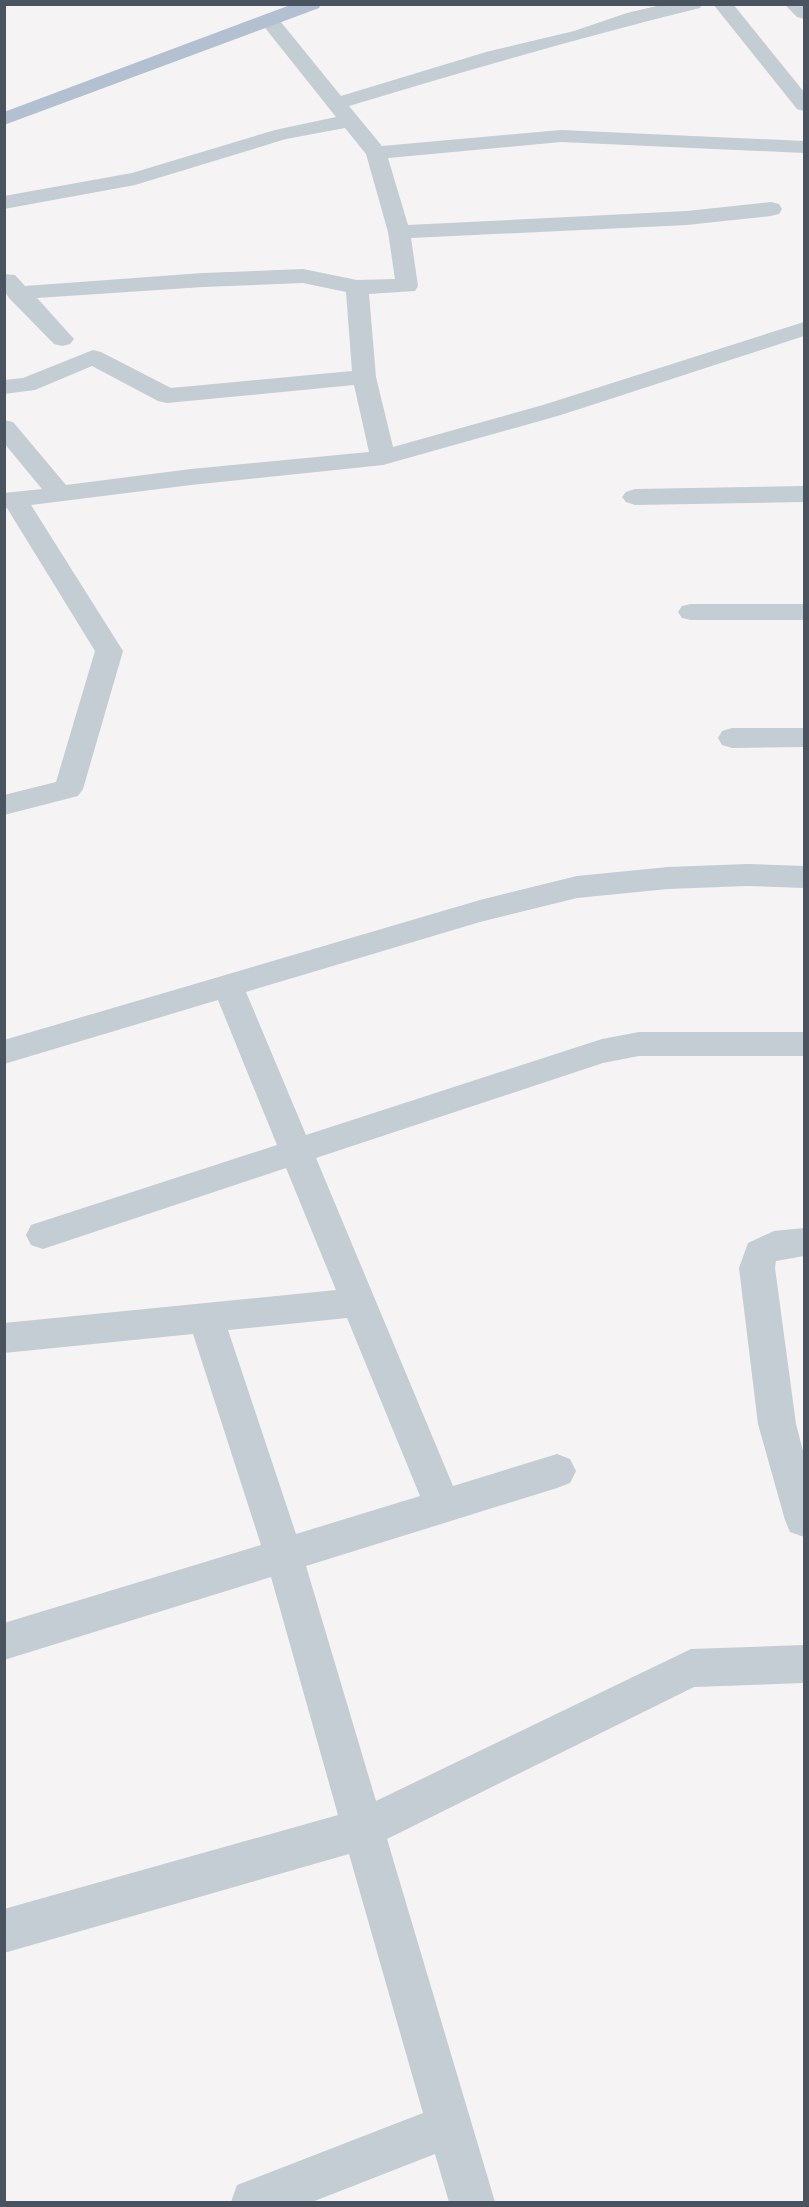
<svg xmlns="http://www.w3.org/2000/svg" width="809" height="2207" font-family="'IBM Plex Sans',sans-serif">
  <rect width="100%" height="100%" fill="#f5f3f3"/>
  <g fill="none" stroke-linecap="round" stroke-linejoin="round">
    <g fill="#c4ccd4" fill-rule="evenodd">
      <path d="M665,4H702L700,8C582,37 465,71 349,106L382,146L561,130L804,141V153L561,142L388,158L408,225L687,211L771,202L779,204L782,209L779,214L771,216L687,225L411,238L418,286L415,291L369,294L376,377L393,447L543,405L804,322V336L561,415L383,465L191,485L31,505L123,651L83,789L78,796L4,815V795L56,782L95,651L7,508L4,509V493L42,489L4,443V420L13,422L66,485L191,469L369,452L354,385L167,403L158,401L92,366L35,390L4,394V380L23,378L93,350L101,352L171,388L352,371L346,292L303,283L203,287L37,298L74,339L70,344L62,346L54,344L9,298L4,291V274L15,275L25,286L203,273L303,269L357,280L395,279L388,232L366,154L345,128L286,139L135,185L4,209V196L132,173L275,130L336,117L262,24L259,20L262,16H276L341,96L486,52L574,31L627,13Z"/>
      <path d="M713,4H733L804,92V111L797,109Z"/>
      <path d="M784,4H804V19L797,17Z"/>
      <path d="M804,486V502L635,505L626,502L622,497L626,492L635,489Z"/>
      <path d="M691,604H804V620H691L682,618L678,612L682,606Z"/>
      <path d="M732,728H804V747L732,748L722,745L718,738L722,731Z"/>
      <path d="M747,864L804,866V888L747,886L668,889L577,898L480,922L246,992L306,1135L602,1039L639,1032H804V1056H639L603,1063L316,1158L453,1486L557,1454L570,1459L576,1471L570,1483L557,1488L306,1566L376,1801L691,1649L804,1645V1683L694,1687L387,1839L495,2202H449L435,2154L312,2202H231L237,2185L423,2113L349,1854L4,1953V1909L338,1815L271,1577L4,1660V1623L261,1545L193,1334L4,1353V1323L336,1290L286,1168L43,1249L31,1245L26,1235L31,1225L277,1145L218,1000L4,1064V1040L480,900L577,876L668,867ZM347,1318L420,1496L296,1534L228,1330Z"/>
      <path d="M804,1228V1256L776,1261L775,1268L796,1424L804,1455V1537L790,1532L785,1520L758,1424L739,1268L748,1243L774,1231Z"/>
    </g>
    <path fill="#b3c0d1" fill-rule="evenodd" d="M293,4H321L319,8L4,125V112Z"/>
  </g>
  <rect width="809" height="2207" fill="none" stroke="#4a5461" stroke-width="12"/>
</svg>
